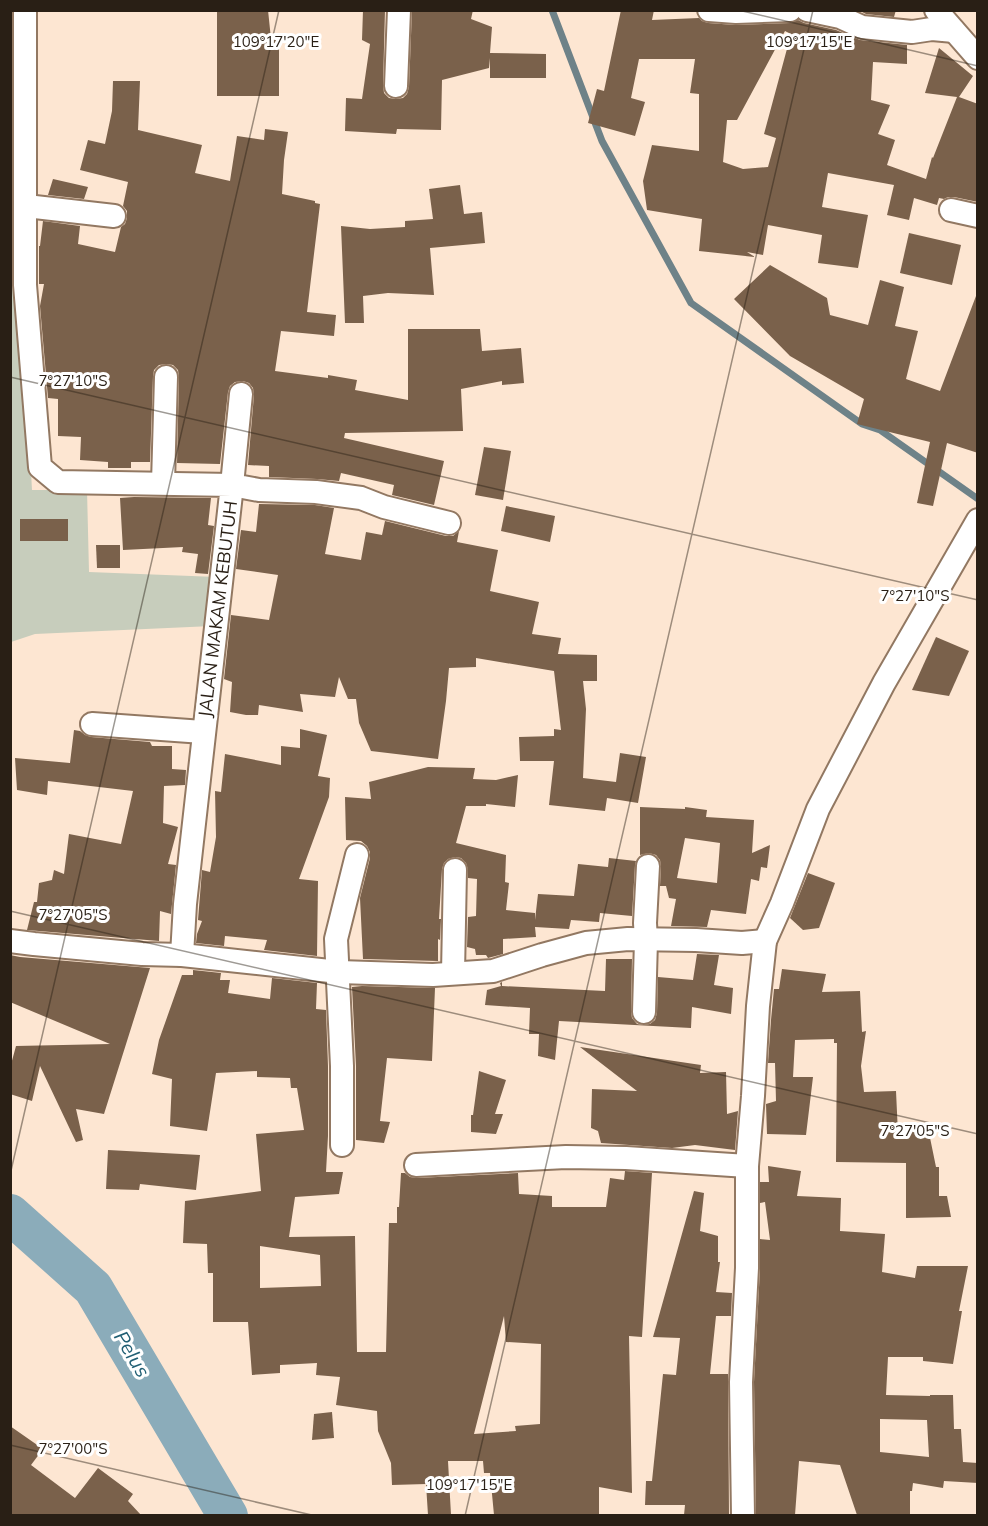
<svg xmlns="http://www.w3.org/2000/svg" width="988" height="1526" font-family="Mulish,sans-serif">
  <rect width="100%" height="100%" fill="#fde6d2"/>
  <path fill="#c7cdbc" d="M10,11H19L17,207L32,490H87L89,572L217,577L212,626L35,634L11,642Z"/>
  <g fill="none" stroke-linecap="round" stroke-linejoin="round">
    <path stroke="#6e8288" stroke-width="7" d="M552,10L602,141L691,303L862,424L880,430L978,499"/>
    <path stroke="#8bacba" stroke-width="40" d="M10,1214L93,1288L228,1516"/>
  </g>
  <g fill="#7a614b" fill-rule="evenodd">
    <path d="M217,10H268L271,39H279V96H217Z"/>
    <path d="M363,10H385L383,85L384,93L389,98L396,99L403,98L407,94L409,87L412,10H473L471,19L492,27L490,53L546,54V78H490V58L489,68L442,80L441,130L397,129L396,134L345,131L346,98L362,99L370,44L362,40Z"/>
    <path d="M621,10H654L652,20L699,18L702,21L708,23L735,25L790,23L798,20L804,23L836,30L860,40L907,45V64L873,62L871,100L890,105L878,134L895,140L887,165L926,179L932,157L933,158L957,97L925,93L939,48L973,76L959,97L978,104V202L954,197H948L944,199L939,198L937,205L914,198L909,220L887,215L894,185L828,173L822,207L868,215L858,268L818,263L822,235L768,225L763,255L747,252L755,257L699,251L702,219L647,210L643,181L652,145L699,151V94L690,93L695,59H639L631,98L645,102L635,136L588,123L597,89L604,91ZM785,31L791,34L764,134L776,138L768,167L743,169L723,162L727,120H737Z"/>
    <path d="M858,10H896L894,17L866,14Z"/>
    <path d="M113,81H140L138,130L202,145L195,173L230,181L237,136L264,140L265,129L288,132L284,160L282,194L315,201V203L320,204L307,312L336,315L334,336L281,331L275,371L328,378V375L357,380L355,390L408,400V329H480L482,351L521,348L524,383L502,385V381L461,389L463,431L345,433L344,438L444,461L434,505L392,495L394,485L341,473L339,481L317,479L269,477V466L248,465L254,395L253,388L249,383L243,381L235,382L230,386L228,392L220,464L177,463L179,377L178,370L173,365L167,364L159,365L154,370L153,376L150,462H131V468H108V462L80,460L81,437L58,436V399L48,398L40,306L44,284H39V246H40L43,221L80,226L78,244L115,252L121,227L125,224L127,218V211L123,206L128,182L80,170L88,140L105,144L112,111Z"/>
    <path d="M53,179L88,187L84,199L48,195Z"/>
    <path d="M460,185L464,214L482,212L485,243L430,248L434,295L388,293L363,296L364,323H345L341,226L370,229L405,227V221L433,219L429,189Z"/>
    <path d="M909,233L961,245L952,285L900,273Z"/>
    <path d="M770,265L827,298L830,315L868,325L880,280L904,287L895,326L918,331L906,379L940,391L976,296H978V453L947,443L933,506L917,503L930,442L857,424L864,399L790,356L734,299Z"/>
    <path d="M484,447L511,451L503,500L475,495Z"/>
    <path d="M134,497L211,498L208,525L214,526L208,574L195,573L198,554L182,552L183,547L123,550L120,498Z"/>
    <path d="M259,504L315,505L334,508L325,554L361,560L366,532L382,535L385,521L446,536H453L459,531L457,542L498,550L490,591L539,602L532,634L561,638L558,654L597,655V681H583L586,709L583,778L616,782L620,753L646,757L638,803L607,798L605,811L549,805L554,761H520L519,737L554,736V729L561,730L554,671L476,658V667L449,668L446,701L438,759L371,751L359,723L356,699H348L339,677L335,697L300,694L303,712L259,705L258,715H246L230,712L232,682L224,679L231,615L269,620L278,575L236,569L241,530L256,532Z"/>
    <path d="M506,506L555,516L550,542L501,531Z"/>
    <rect x="20" y="519" width="48" height="22"/>
    <path d="M96,545H120V568H97Z"/>
    <path d="M936,637L969,651L949,696L912,690Z"/>
    <path d="M300,729L327,735L318,776L330,778L329,797L299,879L318,881L317,956L264,950L267,940L225,936L224,946L196,943L197,934L202,921L198,920L202,870L210,872L216,837L215,791L221,792L225,754L281,765V746L300,748Z"/>
    <path d="M74,730L80,731L85,735L91,737L150,742L152,746H172V769L186,770L185,785L164,786L163,823L178,827L168,864L176,865L171,914L160,911L159,941L27,930L34,902H37L39,883L52,880L54,870L64,874L69,834L121,844L133,791L48,781L47,795L17,790L15,758L70,763Z"/>
    <path d="M428,767L475,768L473,779L496,780L518,775L515,807L486,804V806H466L456,843L506,855L505,882L509,883L506,910L535,913V920L538,894L574,896L578,864L608,867L609,858L636,861L635,865L632,916L600,913L599,922L571,920L569,929L535,927L536,937L503,939V954L488,958L486,955H476L475,949L467,947L468,917L476,916L477,879L468,878V870L466,863L461,858L455,857L448,859L444,863L442,869L439,919H441L440,940L438,939V961L363,959L360,898L370,858V852L367,846L361,841L346,840L345,797L371,799L369,782Z"/>
    <path d="M640,807L685,809V807L707,810L706,817L754,820L752,853L770,845L767,868L761,867L759,881L751,879L746,914L711,910L707,927L671,926L676,899L669,898L666,886H660L661,867L660,860L656,855L649,853L640,855ZM685,838L720,843L717,883L677,878Z"/>
    <path d="M808,873L835,883L819,928L803,930L790,918Z"/>
    <path d="M697,954L719,955L714,985L733,988L731,1014L692,1007L691,1028L559,1021L555,1060L538,1056L539,1034H529L530,1008L485,1005L487,990L501,986L500,983L502,982V986L605,991L606,959H632L631,1012L632,1018L637,1024L643,1025L650,1024L655,1020L657,1013L658,977L693,980Z"/>
    <path d="M10,955L20,957L150,968L104,1114L76,1109L83,1140L76,1142L40,1066L32,1101L10,1094V1068L16,1046L110,1044L10,1002Z"/>
    <path d="M782,969L826,974L822,992L860,991L862,1032L866,1031L861,1066L864,1092L896,1091L898,1134L928,1128L936,1167H939V1196H947L951,1217L906,1218V1163L836,1162L837,1043H834V1039L795,1040L793,1077H813L806,1135L767,1134L766,1104L776,1101L775,1063H768L771,1020L774,989H779Z"/>
    <path d="M193,970L221,973L220,980H230L228,993L270,999L272,978L317,983L316,1009L326,1010L328,1066V1136L326,1172H343L339,1194L295,1197L289,1237L355,1236L357,1352H386L389,1223H397V1207H399L401,1173H405L410,1177L417,1178L518,1173L519,1194L552,1196V1207H606L610,1178L624,1180L625,1171L652,1173L642,1337L629,1336L632,1493L599,1487V1515H494L490,1473H484L483,1461H448L451,1515H428L426,1484L392,1485L391,1463L378,1431L377,1411L336,1405L340,1377L316,1375L317,1363L280,1365V1373L252,1375L248,1322H213V1273H208L207,1244L183,1243L185,1201L261,1191L256,1134L304,1130L297,1088H291L290,1078L257,1077V1071L216,1073L207,1131L170,1126L172,1079L152,1074L159,1040L182,975H193ZM260,1246L320,1255L321,1286L260,1288ZM504,1316L506,1342L541,1344L540,1424L515,1426L516,1431L474,1434Z"/>
    <path d="M362,986L435,988L432,1061L387,1058L380,1121L390,1122L384,1143L356,1140V1066L352,987Z"/>
    <path d="M580,1047L701,1065L700,1073L726,1072L727,1114L738,1111L735,1150L695,1145L672,1148L601,1143L598,1131L591,1128L592,1089L637,1091Z"/>
    <path d="M479,1071L506,1080L495,1114H503L496,1134L471,1132V1115H473Z"/>
    <path d="M108,1150L200,1155L196,1190L140,1184L139,1190L106,1189Z"/>
    <path d="M768,1166L801,1171L797,1196L841,1198L840,1231L885,1234L882,1272L915,1278L917,1266H968L959,1311H962L953,1364L923,1361V1357H888L886,1395L930,1396V1395H953L954,1429H961L963,1462L978,1463V1483L944,1481L943,1488L913,1483L912,1491H910V1515H857L840,1465L799,1461L795,1515H756L754,1382L760,1269V1239L770,1240L765,1202L760,1203V1182H769ZM880,1419L927,1420L929,1457L880,1452Z"/>
    <path d="M694,1191L704,1193L700,1231L718,1236V1262H720L716,1292L732,1293L731,1316H716L710,1374H728L729,1515H684L685,1505H645L646,1481H652L663,1374L676,1375L680,1338L653,1337Z"/>
    <path d="M332,1412L334,1438L312,1440L314,1414Z"/>
    <path d="M10,1426L43,1449L31,1465L75,1498L98,1468L133,1494L128,1501L141,1515H10Z"/>
  </g>
  <g fill="none" stroke-linecap="round" stroke-linejoin="round">
    <g stroke="#927862" stroke-width="26">
      <g id="minor">
        <path d="M25,10V285L40,467L58,482L232,485L190,859L185,904L182,955"/>
        <path d="M709,10L736,12L790,10"/>
        <path d="M807,10L840,17L862,27L912,32L932,29L954,31"/>
        <path d="M936,10L978,58"/>
        <path d="M396,86L399,10"/>
        <path d="M26,206L114,216"/>
        <path d="M951,210L978,216"/>
        <path d="M241,394L232,485L259,490L316,492L361,498L384,507L449,523"/>
        <path d="M163,483L166,377"/>
        <path d="M92,724L203,732"/>
        <path d="M10,941L34,944L142,954L182,955L339,972L433,975L493,971L542,955L586,943L628,939L696,940L742,943L765,941"/>
        <path d="M453,973L455,870"/>
        <path d="M644,1012L646,940L645,923L648,866"/>
        <path d="M342,1145V1066L336,939L357,855"/>
        <path d="M416,1165L566,1157L626,1158L747,1166"/>
        <path d="M743,1516L741,1382L747,1268V1166L753,1096L758,1006L765,941L782,903L818,809L884,683L978,520"/>
      </g>
    </g>
    <use href="#minor" stroke="#fff" stroke-width="22"/>
  </g>
  <path fill="none" stroke="#291f15" stroke-width="1.5" stroke-opacity="0.45" d="M738,10L978,66M10,377L978,600M10,911L978,1134M10,1175L279,10M10,1445L316,1516M465,1516L813,10"/>
  <g text-anchor="middle" stroke-width="6" stroke-linejoin="round" paint-order="stroke">
    <g font-size="18" fill="#291f15" stroke="#fff">
      <text transform="translate(218 609) rotate(-83)" y="6">JALAN MAKAM KEBUTUH</text>
    </g>
    <g font-size="20" font-style="italic" fill="#215f74" stroke="#fff">
      <text transform="translate(132 1354) rotate(59)" y="7">Pelus</text>
    </g>
  </g>
  <g font-size="15" text-anchor="middle" fill="#291f15" stroke="#fff" stroke-width="6" stroke-linejoin="round" paint-order="stroke">
    <text x="276" y="47">109°17'20"E</text>
    <text x="809" y="47">109°17'15"E</text>
    <text x="73" y="386">7°27'10"S</text>
    <text x="915" y="601">7°27'10"S</text>
    <text x="73" y="920">7°27'05"S</text>
    <text x="915" y="1136">7°27'05"S</text>
    <text x="73" y="1454">7°27'00"S</text>
    <text x="469" y="1490">109°17'15"E</text>
  </g>
  <rect width="988" height="1526" fill="none" stroke="#291f15" stroke-width="24"/>
</svg>
